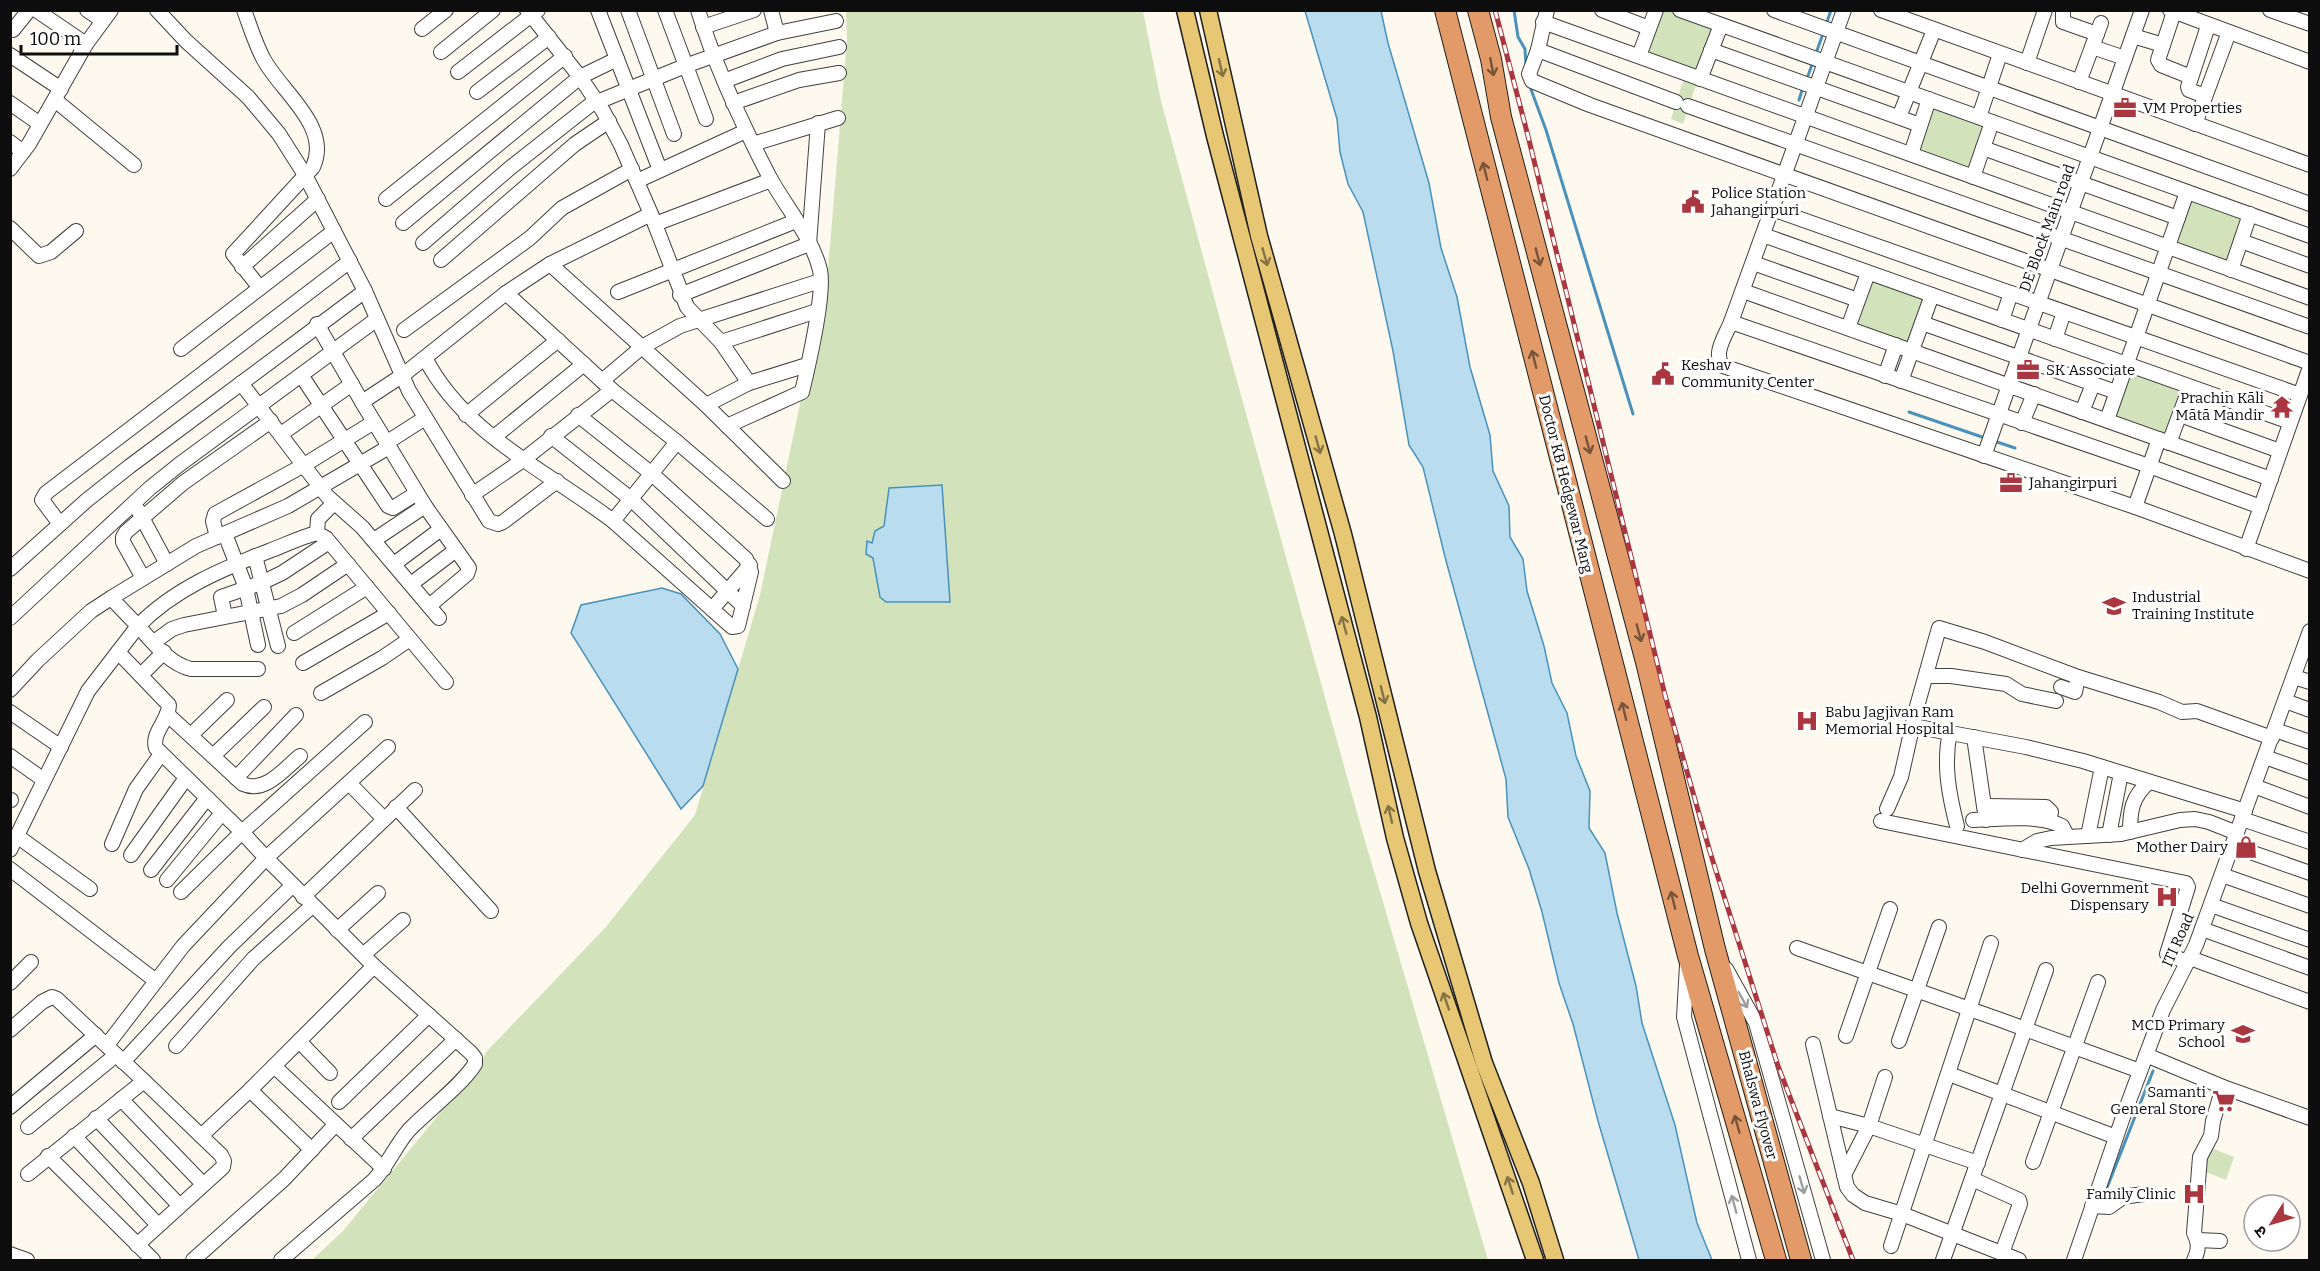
<svg xmlns="http://www.w3.org/2000/svg" width="2320" height="1271" font-family="Bitter,'Noto Sans Devanagari',serif">
  <rect width="100%" height="100%" fill="#fdf9ee"/>
  <g fill="#d2e3bc">
    <path d="M846,11H1143L1161,101L1227,345L1361,827L1488,1260H312L343,1231L477,1068L487,1051L605,928L695,815L760,595L828,270L847,40Z"/>
    <path d="M1660,11H1669L1714,26L1697,72L1645,54Z"/>
    <path d="M1684,78L1697,82L1683,124L1671,119Z"/>
    <path d="M1933,105L1986,124L1970,169L1917,151Z"/>
    <path d="M2192,198L2245,216L2229,262L2176,244Z"/>
    <path d="M1871,279L1924,298L1908,343L1855,325Z"/>
    <path d="M2130,372L2182,391L2166,436L2114,418Z"/>
    <path d="M2209,1147L2234,1157L2226,1180L2203,1171Z"/>
  </g>
  <g fill="#b9dcee" stroke="#4a92bb" stroke-width="1.5">
    <path d="M1305,11H1381L1388,43L1429,183L1441,248L1457,297L1470,367L1490,435L1493,471L1509,506L1510,537L1523,559L1527,591L1544,646L1552,683L1567,713L1576,756L1590,791L1589,828L1605,853L1617,913L1636,986L1642,1023L1675,1125L1697,1223L1712,1260H1639L1598,1121L1573,1024L1559,983L1542,912L1529,869L1508,817L1506,779L1445,557L1423,467L1409,445L1393,351L1363,212L1348,184L1340,152L1337,119Z"/>
    <path d="M942,485L950,602H886L880,597L873,558L866,554L867,541L872,543L875,531L884,526L889,488Z"/>
    <path d="M662,588L681,594L720,634L738,669L703,786L681,809L571,633L581,605Z"/>
  </g>
  <g fill="none" stroke-linecap="round" stroke-linejoin="round">
    <g stroke="#4a92bb" stroke-width="3">
      <path d="M1514,10L1518,37L1525,49L1526,66"/>
      <path d="M1826,25L1831,10"/>
      <path d="M1815,56L1824,31"/>
      <path d="M1806,81L1813,62"/>
      <path d="M1529,84L1546,130L1633,414"/>
      <path d="M1799,100L1803,87"/>
      <path d="M1909,412L1985,438"/>
      <path d="M1994,441L2015,448"/>
      <path d="M2101,1203L2153,1071"/>
    </g>
    <g stroke="#404040" stroke-width="16">
      <g id="minor">
        <path d="M36,10L86,44"/>
        <path d="M87,10L103,21"/>
        <path d="M157,10L186,41L248,97L279,134L305,175L365,291L409,391L489,521L498,524L503,522L557,481"/>
        <path d="M244,10C250,26 255,43 263,58C279,90 332,126 313,167L233,254L260,288"/>
        <path d="M598,10L660,170"/>
        <path d="M628,10L674,134"/>
        <path d="M665,10L706,119"/>
        <path d="M698,10C716,69 742,124 770,178C786,207 812,237 820,270C825,293 808,367 802,392L727,426"/>
        <path d="M771,10L777,33"/>
        <path d="M1547,10L1538,50L1529,74L1532,81L1590,105L2310,363"/>
        <path d="M1602,10L1649,28"/>
        <path d="M1680,10L2310,236"/>
        <path d="M1774,10L2310,204"/>
        <path d="M1844,10L1731,322C1726,335 1712,354 1723,366L2135,507L2310,571"/>
        <path d="M1881,10L2310,165"/>
        <path d="M2063,10V22L2097,34"/>
        <path d="M2170,10L2310,62"/>
        <path d="M2270,10L2310,24"/>
        <path d="M2174,12L2158,60L2161,65L2191,77"/>
        <path d="M1543,22L2310,298"/>
        <path d="M703,27L754,10"/>
        <path d="M422,29L446,10"/>
        <path d="M13,30L29,10"/>
        <path d="M2133,36L2163,45"/>
        <path d="M2092,47L2125,58"/>
        <path d="M1538,50L1676,102"/>
        <path d="M1711,50L1920,125"/>
        <path d="M441,52L493,10"/>
        <path d="M10,55L61,89"/>
        <path d="M1639,56L1656,10"/>
        <path d="M2027,63L2045,10"/>
        <path d="M458,72L538,10"/>
        <path d="M1700,79L1721,25"/>
        <path d="M724,81L782,59L839,47"/>
        <path d="M2079,82L2101,23"/>
        <path d="M477,92L549,37"/>
        <path d="M2205,96L2189,90L2188,87L2208,26"/>
        <path d="M55,100L134,165"/>
        <path d="M10,103L40,124"/>
        <path d="M733,103L799,80L839,73"/>
        <path d="M1688,106L2310,327"/>
        <path d="M1899,117L1934,30"/>
        <path d="M1979,117L2000,54"/>
        <path d="M2195,124L2229,32"/>
        <path d="M10,142L23,152"/>
        <path d="M753,144L838,118"/>
        <path d="M1983,148L2178,218"/>
        <path d="M1911,154L1929,99"/>
        <path d="M10,169L29,144L86,44L111,10"/>
        <path d="M1973,177L1992,122"/>
        <path d="M637,181L746,131"/>
        <path d="M386,199L565,56"/>
        <path d="M1772,209L2300,395"/>
        <path d="M651,214L687,307L721,342L749,383L706,405"/>
        <path d="M403,223L580,77L617,59"/>
        <path d="M655,224L771,180"/>
        <path d="M10,228L39,256L51,252L76,231"/>
        <path d="M1763,235L2290,422"/>
        <path d="M2241,241L2310,266"/>
        <path d="M423,243L510,168L590,105L685,66L777,33L836,21"/>
        <path d="M441,260L575,144L609,121"/>
        <path d="M1753,263L1858,300"/>
        <path d="M550,264L706,405L783,481"/>
        <path d="M242,267L318,199"/>
        <path d="M2231,270L2250,214"/>
        <path d="M1743,291L2271,479"/>
        <path d="M618,292L796,221"/>
        <path d="M680,295L809,244L818,123"/>
        <path d="M2002,320L2011,293"/>
        <path d="M1731,322L2149,466L2261,507"/>
        <path d="M1922,323L2116,392"/>
        <path d="M317,324L362,402"/>
        <path d="M1848,328L1868,273"/>
        <path d="M404,330L530,238L562,208L632,169"/>
        <path d="M2055,339L2064,312"/>
        <path d="M721,342L817,311"/>
        <path d="M181,349L334,231"/>
        <path d="M425,358C466,436 546,470 613,521L677,442L612,390L506,293"/>
        <path d="M301,375L388,506L393,508L417,493"/>
        <path d="M1885,376L1896,345"/>
        <path d="M602,381L642,347L680,326L820,281"/>
        <path d="M1901,381L1932,295"/>
        <path d="M241,383L327,496L362,527L439,618"/>
        <path d="M749,383L807,365"/>
        <path d="M2082,412L2093,384"/>
        <path d="M466,415L558,340"/>
        <path d="M578,415L652,474L746,559L751,572L738,626L732,627L613,521"/>
        <path d="M2180,415L2280,451"/>
        <path d="M2107,420L2187,192"/>
        <path d="M2022,423L2034,394"/>
        <path d="M281,434L352,384"/>
        <path d="M551,436L631,499L743,606"/>
        <path d="M494,437L584,364"/>
        <path d="M677,442L767,519"/>
        <path d="M386,443L425,418"/>
        <path d="M2169,443L2190,387"/>
        <path d="M1984,456L2142,10"/>
        <path d="M472,495L523,460L612,390"/>
        <path d="M2135,507L2159,439"/>
        <path d="M138,510L167,564"/>
        <path d="M60,524L42,500L46,493L350,261"/>
        <path d="M317,533L318,519L334,503"/>
        <path d="M225,534L246,588L258,645"/>
        <path d="M217,537L213,521L215,514L304,465L374,422"/>
        <path d="M374,540L425,506"/>
        <path d="M2246,549L2310,367"/>
        <path d="M255,556L278,646"/>
        <path d="M394,564L441,529"/>
        <path d="M10,569L87,500L130,466L365,291"/>
        <path d="M143,578L123,542V537L126,532L183,483L271,421"/>
        <path d="M411,584L456,550"/>
        <path d="M429,606L467,574L469,568L425,506L362,402L403,375L506,293L550,264L651,214L621,145L603,111L580,77L527,10"/>
        <path d="M712,609L750,565"/>
        <path d="M225,616L221,597L261,583L282,573L329,542"/>
        <path d="M10,618L150,488L180,464L377,319"/>
        <path d="M294,633L367,587"/>
        <path d="M154,642L172,629L184,625L281,606L302,595L348,564"/>
        <path d="M303,663L389,613"/>
        <path d="M258,669H191C169,664 153,642 138,626C174,589 222,569 269,551C285,545 301,537 317,533L326,538L446,682"/>
        <path d="M141,675L164,652"/>
        <path d="M1927,676H1951L2006,684L2022,694L2056,701"/>
        <path d="M2294,677L2310,682"/>
        <path d="M2061,687L2075,692L2078,677"/>
        <path d="M10,690L38,660L91,611L111,598L196,546L288,506L389,447"/>
        <path d="M321,693L382,658L410,639"/>
        <path d="M2285,701L2310,710"/>
        <path d="M10,712L61,747"/>
        <path d="M167,714L243,784C265,794 284,769 300,756"/>
        <path d="M1913,726L2026,747L2083,761L2245,811"/>
        <path d="M2275,730L2310,742"/>
        <path d="M1950,732C1943,764 1949,795 1957,826"/>
        <path d="M191,735L227,700"/>
        <path d="M1974,737L1986,820"/>
        <path d="M10,756L44,780"/>
        <path d="M213,756L264,707"/>
        <path d="M2265,757L2310,773"/>
        <path d="M236,778L296,715"/>
        <path d="M349,783L384,819"/>
        <path d="M2254,786L2310,807"/>
        <path d="M10,800H11"/>
        <path d="M1986,806L2046,807L2051,812L2049,821"/>
        <path d="M396,807L491,911"/>
        <path d="M1887,809L1901,777L1916,710L1939,628L1985,642L2078,677L2159,702L2182,712L2197,711L2272,738"/>
        <path d="M2242,819L2310,842"/>
        <path d="M1973,820C1998,819 2039,814 2062,826L2068,837"/>
        <path d="M1881,821L2186,883L2188,887L2167,954L2187,962"/>
        <path d="M2130,832C2130,810 2132,797 2149,782"/>
        <path d="M2109,835L2121,773"/>
        <path d="M17,836L90,889"/>
        <path d="M2088,836L2102,767"/>
        <path d="M112,844L136,789L161,754"/>
        <path d="M2233,846L2310,873"/>
        <path d="M10,850L88,691L118,652"/>
        <path d="M2022,850L2037,841L2051,838L2121,834L2180,820L2195,819L2209,822L2237,833"/>
        <path d="M131,855L186,778"/>
        <path d="M10,869L156,981"/>
        <path d="M151,870L207,798"/>
        <path d="M2222,875L2310,906"/>
        <path d="M167,880L222,813"/>
        <path d="M181,892L242,832L365,722"/>
        <path d="M303,897L415,790"/>
        <path d="M2211,905L2310,940"/>
        <path d="M2202,929L2310,968"/>
        <path d="M337,930L378,893"/>
        <path d="M1797,948L1998,1019L2140,1071"/>
        <path d="M363,955L403,920"/>
        <path d="M2190,958L2310,1002"/>
        <path d="M1687,965L1684,1017L1749,1260"/>
        <path d="M1726,969L1756,1023L1823,1260"/>
        <path d="M10,983L31,962"/>
        <path d="M10,1030L42,1002L52,997L57,999L144,1081L28,1174"/>
        <path d="M1846,1036L1890,909"/>
        <path d="M299,1041L330,1073"/>
        <path d="M1899,1041L1939,927"/>
        <path d="M1813,1044L1847,1187L1853,1195L1865,1203L1902,1214L2019,1260"/>
        <path d="M107,1045L183,946L266,858L242,832L156,748C151,733 169,720 169,705L118,652L138,626L111,598"/>
        <path d="M176,1046L253,959L312,906"/>
        <path d="M2146,1055L2223,1087L2310,1118"/>
        <path d="M123,1062L229,947L292,886"/>
        <path d="M274,1066L384,1169"/>
        <path d="M1949,1074L2116,1137"/>
        <path d="M250,1090L312,1150"/>
        <path d="M121,1099L202,1183"/>
        <path d="M339,1102L429,1015"/>
        <path d="M10,1107L96,1035"/>
        <path d="M1830,1116L1869,1126L1978,1163"/>
        <path d="M96,1118L179,1205"/>
        <path d="M28,1127L116,1055"/>
        <path d="M74,1136L158,1225"/>
        <path d="M201,1136L250,1090L374,966"/>
        <path d="M351,1139L456,1039"/>
        <path d="M48,1156L153,1260"/>
        <path d="M2033,1162L2098,982"/>
        <path d="M1844,1175L1869,1126L1885,1077"/>
        <path d="M1972,1179L2019,1200L2020,1204L2002,1253"/>
        <path d="M2092,1206L2109,1207L2123,1197L2150,1193"/>
        <path d="M2198,1240L2220,1241"/>
        <path d="M137,1245L223,1167L224,1161L221,1155L144,1081"/>
        <path d="M1891,1246L1991,943"/>
        <path d="M10,1254L27,1260"/>
        <path d="M193,1260L284,1179L335,1125"/>
        <path d="M281,1260L374,1180C388,1165 395,1146 409,1130C427,1111 462,1085 475,1064V1058L471,1053L374,966L266,858L388,747"/>
        <path d="M1943,1260L2046,970"/>
        <path d="M2074,1260L2123,1117L2163,1010L2196,945L2310,631"/>
        <path d="M2194,1260C2199,1250 2199,1243 2194,1233L2200,1157L2211,1136L2213,1121L2223,1087"/>
      </g>
    </g>
    <g stroke="#1e1e1e" stroke-width="19">
      <g id="major">
        <path d="M1185,10L1215,136L1368,717L1395,838L1419,923L1535,1260"/>
        <path d="M1208,10L1259,236L1343,534L1427,871L1484,1063L1531,1183L1555,1260"/>
      </g>
    </g>
    <g stroke="#1e1e1e" stroke-width="22">
      <g id="highway">
        <path d="M1445,10L1688,956L1776,1260"/>
        <path d="M1478,10L1491,59L1501,117L1646,662L1715,949L1801,1260"/>
      </g>
    </g>
    <use href="#minor" stroke="#fff" stroke-width="14"/>
    <use href="#major" stroke="#e7c774" stroke-width="16"/>
    <use href="#highway" stroke="#e29b68" stroke-width="20"/>
    <g stroke="#aa3740" stroke-width="5">
      <path id="rail" d="M1495,10L1528,136L1665,695L1710,852L1778,1066L1853,1260"/>
    </g>
    <use href="#rail" stroke="#fff" stroke-width="3" stroke-dasharray="9" stroke-linecap="butt"/>
  </g>
  <defs><path id="oneway-shaft" d="M-6 0H5M1.5-3L5.5 0L1.5 3" fill="none" stroke-width="1.6" stroke-linecap="round" stroke-linejoin="round" transform="scale(1.5)"/></defs>
  <g stroke="#78543a">
    <use href="#oneway-shaft" transform="translate(1492 67) rotate(79)"/>
    <use href="#oneway-shaft" transform="translate(1485 171) rotate(-104)"/>
    <use href="#oneway-shaft" transform="translate(1538 257) rotate(75)"/>
    <use href="#oneway-shaft" transform="translate(1534 359) rotate(-104)"/>
    <use href="#oneway-shaft" transform="translate(1588 445) rotate(75)"/>
    <use href="#oneway-shaft" transform="translate(1639 633) rotate(75)"/>
    <use href="#oneway-shaft" transform="translate(1624 711) rotate(-104)"/>
    <use href="#oneway-shaft" transform="translate(1673 900) rotate(-104)"/>
    <use href="#oneway-shaft" transform="translate(1737 1124) rotate(-106)"/>
  </g>
  <g stroke="#857346">
    <use href="#oneway-shaft" transform="translate(1221 68) rotate(77)"/>
    <use href="#oneway-shaft" transform="translate(1265 257) rotate(74)"/>
    <use href="#oneway-shaft" transform="translate(1318 445) rotate(74)"/>
    <use href="#oneway-shaft" transform="translate(1344 625) rotate(-105)"/>
    <use href="#oneway-shaft" transform="translate(1383 695) rotate(76)"/>
    <use href="#oneway-shaft" transform="translate(1390 814) rotate(-103)"/>
    <use href="#oneway-shaft" transform="translate(1446 1001) rotate(-109)"/>
    <use href="#oneway-shaft" transform="translate(1510 1185) rotate(-108)"/>
  </g>
  <g stroke="#9e9e9e">
    <use href="#oneway-shaft" transform="translate(1743 1000) rotate(61)"/>
    <use href="#oneway-shaft" transform="translate(1802 1185) rotate(74)"/>
    <use href="#oneway-shaft" transform="translate(1734 1204) rotate(-105)"/>
  </g>
  <defs>
    <g id="office-bare" transform="scale(1.8)"><path d="M-6-3h4V-5.5h4V-3h4V5H-6ZM-1-4.5V-3h2v-1.5ZM-6 0V1H6V0Z" fill="#aa3740" stroke="#fff" stroke-width="2.5" paint-order="stroke"/></g>
    <g id="civic-bare" transform="scale(1.8)"><path d="M-.6-6.5H3V-4.5H.6V-3L4-1V1h2V6H-6V1h2V-1L-.6-3ZM-1.2 2.5V6h2.4V2.5Z" fill="#aa3740" stroke="#fff" stroke-width="2.5" paint-order="stroke"/></g>
    <g id="temple-bare" transform="scale(1.8)"><path d="M0-6L5-2H3V0L6.5 2.5H4V6H1.5V3h-3V6H-4V2.5H-6.5L-3 0V-2H-5Z" fill="#aa3740" stroke="#fff" stroke-width="2.5" paint-order="stroke"/></g>
    <g id="university-bare" transform="scale(1.8)"><path d="M0-5L7-2L0 1L-7-2ZM-4 1L0 2.5L4 1V4Q0 6-4 4Z" fill="#aa3740" stroke="#fff" stroke-width="2.5" paint-order="stroke"/></g>
    <g id="hospital-bare" transform="scale(1.8)"><path d="M-5-5h3v3.5h4V-5h3V5h-3V1.5h-4V5h-3Z" fill="#aa3740" stroke="#fff" stroke-width="2.5" paint-order="stroke"/></g>
    <g id="shop-bare" transform="scale(1.8)"><path d="M-5-2.5h2.3a2.7 3.5 0 0 1 5.4 0H5L5.5 6h-11ZM-1.5-2.5h3a1.5 2.3 0 0 0-3 0Z" fill="#aa3740" stroke="#fff" stroke-width="2.5" paint-order="stroke"/></g>
    <g id="school-bare" transform="scale(1.8)"><path d="M0-5L7-2L0 1L-7-2ZM-4 1L0 2.5L4 1V4Q0 6-4 4Z" fill="#aa3740" stroke="#fff" stroke-width="2.5" paint-order="stroke"/></g>
    <g id="supermarket-bare" transform="scale(1.8)"><path d="M-6-5.5h2.5l.6 2H6L4.5 2H-2.5L-4.4-4H-6ZM-1.5 3.2a1.3 1.3 0 1 0 .1 0ZM3 3.2a1.3 1.3 0 1 0 .1 0Z" fill="#aa3740" stroke="#fff" stroke-width="2.5" paint-order="stroke"/></g>
  </defs>
  <g fill-rule="evenodd">
    <use href="#office-bare" x="2125" y="108"/>
    <use href="#civic-bare" x="1693" y="202"/>
    <use href="#office-bare" x="2028" y="370"/>
    <use href="#civic-bare" x="1663" y="374"/>
    <use href="#temple-bare" x="2282" y="407"/>
    <use href="#office-bare" x="2011" y="483"/>
    <use href="#university-bare" x="2114" y="606"/>
    <use href="#hospital-bare" x="1807" y="721"/>
    <use href="#shop-bare" x="2246" y="847"/>
    <use href="#hospital-bare" x="2167" y="897"/>
    <use href="#school-bare" x="2243" y="1034"/>
    <use href="#supermarket-bare" x="2224" y="1101"/>
    <use href="#hospital-bare" x="2194" y="1194"/>
  </g>
  <g text-anchor="middle" stroke-width="6" stroke-linejoin="round" paint-order="stroke">
    <g font-size="15" fill="#0d0d0d" stroke="#fff" text-anchor="start">
      <text x="2143" y="113">VM Properties</text>
      <text x="1711" y="198">Police Station<tspan x="1711" dy="17">Jahangirpuri</tspan></text>
      <text x="1681" y="370">Keshav<tspan x="1681" dy="17">Community Center</tspan></text>
      <text x="2046" y="375">SK Associate</text>
      <text x="2264" y="403" text-anchor="end">Prachin Kāli<tspan x="2264" dy="17">Mātā Mandir</tspan></text>
      <text x="2029" y="488">Jahangirpuri</text>
      <text x="2132" y="602">Industrial<tspan x="2132" dy="17">Training Institute</tspan></text>
      <text x="1825" y="717">Babu Jagjivan Ram<tspan x="1825" dy="17">Memorial Hospital</tspan></text>
      <text x="2228" y="852" text-anchor="end">Mother Dairy</text>
      <text x="2149" y="893" text-anchor="end">Delhi Government<tspan x="2149" dy="17">Dispensary</tspan></text>
      <text x="2225" y="1030" text-anchor="end">MCD Primary<tspan x="2225" dy="17">School</tspan></text>
      <text x="2206" y="1097" text-anchor="end">Samanti<tspan x="2206" dy="17">General Store</tspan></text>
      <text x="2176" y="1199" text-anchor="end">Family Clinic</text>
    </g>
    <g font-size="15" fill="#0d0d0d" stroke="#fff">
      <text transform="translate(2047 228) rotate(-70)" y="5">DE Block Main road</text>
      <text transform="translate(1566 484) rotate(76)" y="5">Doctor KB Hedgewar Marg</text>
      <text transform="translate(2178 940) rotate(-66)" y="5">ITI Road</text>
      <text transform="translate(1758 1105) rotate(75)" y="5">Bhalswa Flyover</text>
    </g>
  </g>
  <rect width="2320" height="1271" fill="none" stroke="#0d0d0d" stroke-width="24"/>
  <g transform="translate(2272 1223) rotate(233)"><circle r="28" fill="#ffffff" stroke="#9e9e9e" stroke-width="1.5"/>
  <path d="M0-4.5L10 22L0 15L-10 22Z" fill="#aa3740"/>
  <text y="-9" font-size="16" font-weight="bold" text-anchor="middle" fill="#0d0d0d">उ</text>
  </g>
  <path d="M21 45v9h156v-9" fill="none" stroke="#0d0d0d" stroke-width="3"/>
  <text x="30" y="45" font-size="18" fill="#0d0d0d" stroke="#ffffff" stroke-width="4.5" paint-order="stroke">100 m</text>
</svg>
